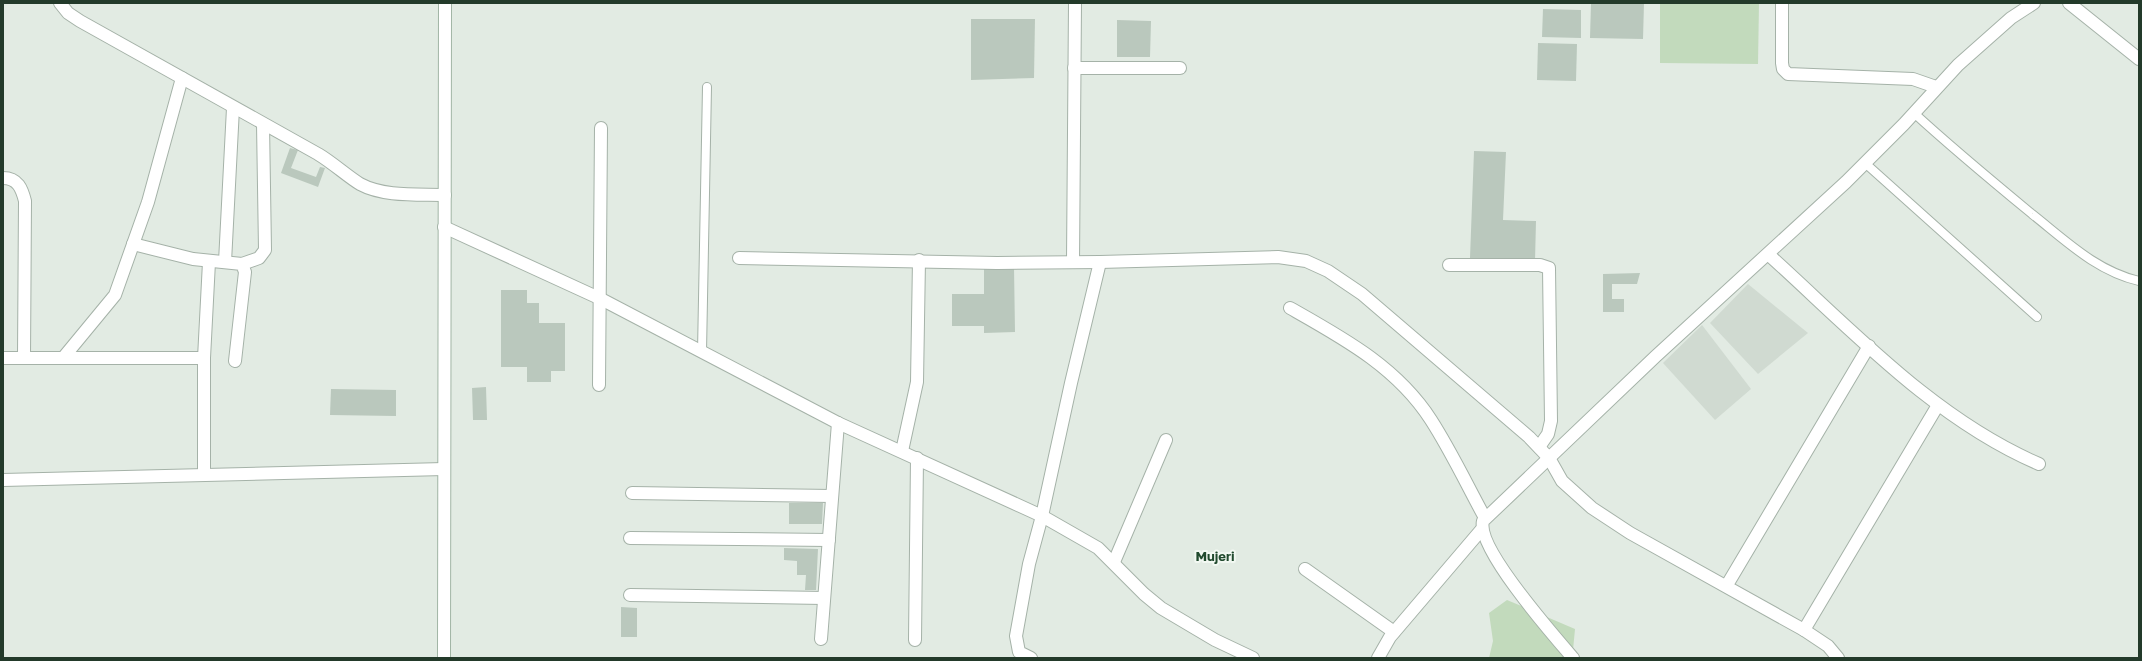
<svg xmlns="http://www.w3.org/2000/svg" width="2142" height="661" font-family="'Golos Text',sans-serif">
  <rect width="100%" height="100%" fill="#e2ebe3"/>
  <g fill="#d0dad1">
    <path d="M1748,284L1808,333L1758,374L1710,323Z"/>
    <path d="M1702,325L1751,389L1715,420L1663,363Z"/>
  </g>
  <g fill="#c2dabc">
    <path d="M1660,3H1759L1758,64L1660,63Z"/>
    <path d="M1507,600L1575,629L1573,650L1576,658H1489L1493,641L1489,613Z"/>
  </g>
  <g fill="#bac8bd">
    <path d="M1591,3H1644L1643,39L1590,38Z"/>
    <path d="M1543,9L1581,10V38L1542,37Z"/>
    <path d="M971,19H1035L1034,78L971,80Z"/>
    <path d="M1117,20L1151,21L1150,57H1117Z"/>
    <path d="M1538,43L1577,44L1576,81L1537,80Z"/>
    <path d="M290,148L298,150L291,168L316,177L320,167L325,168L318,187L281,173Z"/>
    <path d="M1474,151L1506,152L1503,220L1536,221L1535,261L1470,258Z"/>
    <path d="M984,267H1014L1015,332L984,333V326H952V294H984Z"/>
    <path d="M1640,273L1637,284H1612V299H1624V312H1603V274Z"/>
    <path d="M501,290H527V303H539V323H565V371H551V382H527V367H501Z"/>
    <path d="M486,387L487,420H473L472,388Z"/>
    <path d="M331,389L396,390V416L330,415Z"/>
    <path d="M789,503H823L822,524H789Z"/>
    <path d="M784,548L818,549L816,590H805L806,575H797V561L784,560Z"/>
    <path d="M621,607L637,608V637H621Z"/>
  </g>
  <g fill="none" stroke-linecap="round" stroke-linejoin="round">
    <g stroke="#a5b2a8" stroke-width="10">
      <g id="lane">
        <path d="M1914,113C1952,148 1992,181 2032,214C2065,240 2096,271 2139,281"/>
        <path d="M1865,163L2037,317"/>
        <path d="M702,352L707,87"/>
      </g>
    </g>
    <g stroke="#a5b2a8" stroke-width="14">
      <g id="street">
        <path d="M60,3L68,13L80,21L318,154C333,163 347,176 360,184C384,197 418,194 445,195"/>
        <path d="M1782,3V63L1783,69L1788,74L1913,79L1936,87"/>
        <path d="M2069,3L2139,59"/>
        <path d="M1074,68H1180"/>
        <path d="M3,178C18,178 22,189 25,201L24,358"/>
        <path d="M444,227L601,299L838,423L1042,516L1098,548L1144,594L1161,608L1215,640L1253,658"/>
        <path d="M133,244L193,259L242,264L245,272L235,361"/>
        <path d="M1769,255C1852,330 1934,419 2039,464"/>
        <path d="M739,258L997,263L1100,262L1278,257L1306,261L1328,271L1362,294L1529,437L1549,458L1562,481L1592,508L1630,533L1804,630L1828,646L1838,658"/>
        <path d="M225,262L233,108"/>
        <path d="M1073,262L1075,3"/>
        <path d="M242,264L259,258L265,250L263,124"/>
        <path d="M1449,265H1540L1549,268L1551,421L1548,434L1539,447"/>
        <path d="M1290,308C1343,338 1397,367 1431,420C1451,451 1467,485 1485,518"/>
        <path d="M3,358H204"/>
        <path d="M63,358L115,295L148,202L182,78"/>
        <path d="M599,385L601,128"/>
        <path d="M902,451L917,382L919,260"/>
        <path d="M204,474V358L209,262"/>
        <path d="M3,480L444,469"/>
        <path d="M632,493L832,496"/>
        <path d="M630,538L829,540"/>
        <path d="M1114,562L1166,440"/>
        <path d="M1305,569L1394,632"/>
        <path d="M1727,585L1869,346"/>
        <path d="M630,595L824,598"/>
        <path d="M1804,630L1938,405"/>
        <path d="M821,639L838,423"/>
        <path d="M915,640L917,458"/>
        <path d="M1031,658L1019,652L1016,636L1029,564L1042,516L1071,383L1100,262"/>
        <path d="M1378,658L1390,637L1482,529"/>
        <path d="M1573,658C1554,636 1476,547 1483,521L1656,356L1846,182L1904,124L1958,65L2011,18L2034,3"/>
      </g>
    </g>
    <g stroke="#a1b5a5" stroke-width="14">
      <path id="secondary" d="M444,658L445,3"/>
    </g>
    <use href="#lane" stroke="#fff" stroke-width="8"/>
    <use href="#street" stroke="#fff" stroke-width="12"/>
    <use href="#secondary" stroke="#fff" stroke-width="12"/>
  </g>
  <g text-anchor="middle" stroke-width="4" stroke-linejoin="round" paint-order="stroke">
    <g font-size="13" font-weight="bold" fill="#214a2e" stroke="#f2f8f2">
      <text x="1215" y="561">Mujeri</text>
    </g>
  </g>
  <rect width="2142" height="661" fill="none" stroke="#233a2a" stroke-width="8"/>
</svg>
